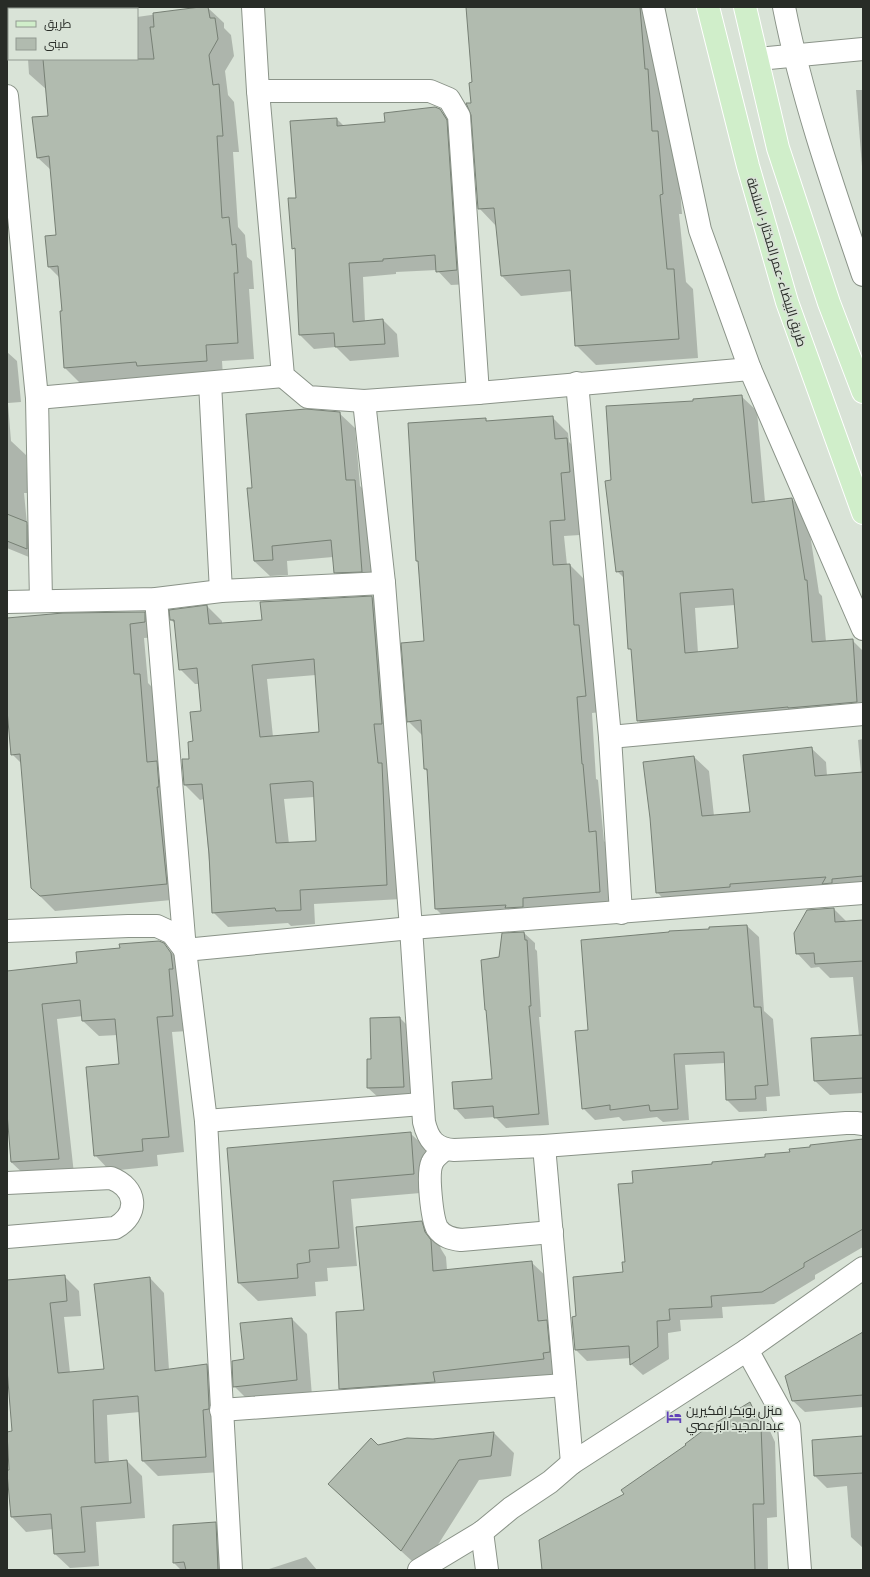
<svg xmlns="http://www.w3.org/2000/svg" width="870" height="1577" font-family="'Asap Condensed',Cairo,sans-serif">
  <rect width="100%" height="100%" fill="#d9e3d7"/>
  <g fill="#0003" fill-rule="evenodd">
    <path d="M207,7L224,23V28L231,35L234,56L225,71L228,95L234,102L239,152H233L238,227L245,235L247,257L252,261L254,289H249L254,359L222,361L223,377L81,384L65,368L60,278L48,266L57,236L51,170L37,157L49,116L47,90L29,74L28,59H137V17Z"/>
    <path d="M467,7H657L677,151L682,214H679L686,282L693,289L698,358L596,365L576,345L573,291L521,296L502,276L497,227L479,208L472,104L473,83Z"/>
    <path d="M856,90H863V179Z"/>
    <path d="M440,110L454,124L471,284L451,285L437,270L396,272V274L363,277L365,322L383,320L397,334L399,357L350,361L336,347L314,349L300,335L296,250L293,248L297,199L337,119L344,126L386,123Z"/>
    <path d="M7,352L17,361L21,402L8,403L11,441L26,455L28,493H24L27,524L40,537L41,562L7,548Z"/>
    <path d="M741,396L757,411L765,502L792,499L807,514L819,593L822,596L826,642L852,640L863,651V718L653,736L638,720L632,651L629,648L624,578L617,571L612,481L694,402ZM735,605L739,649L698,653L695,608Z"/>
    <path d="M339,413L355,428L360,486L370,496L377,587L350,588L335,572L333,557L287,561L288,575L270,576L254,561L253,489Z"/>
    <path d="M553,418L568,433L569,442L582,455L580,535L564,536L567,565H570L585,580L589,637L594,641L601,712L592,713L596,779L598,780L604,841L611,848L615,907L451,924L436,909L428,772L425,769L423,736L408,721L426,642L419,562L417,561L485,419L488,422Z"/>
    <path d="M372,597L387,612L401,899L314,904L315,924L291,926L288,923L228,927L213,912L204,799L200,800L185,785L202,712L199,684H195L180,669L176,624L171,620L207,606L222,621V624L263,620L261,603ZM316,675L320,733L273,737L267,679ZM314,797L317,842L289,844L284,799Z"/>
    <path d="M144,613L159,628L160,637L144,638L148,683L155,690L182,899L55,911L32,888L22,764L12,754L7,693V619Z"/>
    <path d="M863,739V892L671,907L657,892L651,818L644,763L694,757L709,771L714,816L751,813L811,748L826,762L827,776L861,773L858,740Z"/>
    <path d="M834,909L847,922L863,921V1093L830,1095L815,1081L859,1036L853,977L830,978L819,967L811,968L797,953Z"/>
    <path d="M747,926L759,937L764,1011L773,1019L780,1096L766,1097L767,1111L739,1112L727,1100L725,1063L685,1065L689,1120L663,1122L657,1117L623,1121L619,1117L595,1120L583,1108L589,1031L710,930V928Z"/>
    <path d="M524,933L535,943V949L537,951L541,1017H539L549,1125L506,1128L495,1117L465,1119L455,1108L493,1079L488,1012L486,1010L500,958Z"/>
    <path d="M163,944L179,960L188,1031L172,1032L184,1152L157,1155L158,1166L110,1171L95,1155L121,1065L118,1035L99,1036L83,1021V1016L57,1019L74,1174L27,1177L11,1162L7,1099V972L78,964Z"/>
    <path d="M400,1018L411,1029L414,1098H379L368,1088L372,1060L371,1019Z"/>
    <path d="M410,1133L429,1151L432,1192L351,1199L357,1266L327,1268L328,1281L315,1282L316,1296L258,1301L239,1283L228,1149Z"/>
    <path d="M863,1140V1247L815,1275V1279L774,1304L722,1307L723,1318L680,1320L681,1331L668,1333L669,1359L643,1375L631,1364V1358L587,1361L576,1350L577,1317L624,1273L634,1183L713,1165L766,1158Z"/>
    <path d="M422,1222L437,1238L441,1249L446,1257L447,1270L531,1262L547,1277L559,1375L356,1404L340,1388L365,1311Z"/>
    <path d="M64,1276L79,1291L81,1316L64,1317L70,1373L105,1370L150,1278L164,1293L169,1370L207,1365L221,1380V1472L158,1476L143,1461L140,1412L107,1415L109,1463L127,1461L142,1476L145,1518L96,1522L99,1566L70,1568L55,1554L53,1529L26,1532L12,1517L10,1471L14,1432L7,1358V1281Z"/>
    <path d="M292,1319L307,1334L312,1396L250,1402L234,1386L245,1360Z"/>
    <path d="M863,1334V1407L805,1412L793,1401Z"/>
    <path d="M749,1404L764,1418L775,1442L777,1517L767,1518L768,1570H543L626,1494Z"/>
    <path d="M494,1433L514,1453L511,1476L479,1480L422,1570L349,1504L329,1484L378,1446Z"/>
    <path d="M863,1437V1548L851,1537L847,1486L827,1488L815,1476L813,1441Z"/>
    <path d="M215,1523L226,1534L228,1569L181,1570L174,1563Z"/>
    <path d="M306,1557L317,1570H266Z"/>
  </g>
  <g fill="#b1bbaf" stroke="#778075" fill-rule="evenodd">
    <path d="M200,7H208L210,18H215L218,39L209,55L213,85L219,84L223,136H217L222,218L229,217L232,245L236,244L238,273H234L238,343L206,345L207,361L137,366L136,362L64,368L60,311H62L58,266L48,267L45,236L56,235L49,156L37,158L32,117L48,116L43,59H154L150,27H154L153,13Z"/>
    <path d="M466,7H640L645,69H648L652,131H658L663,194L660,195L667,269H674L679,339L575,346L570,270L501,276L494,208L478,209L471,115L466,103H471L469,83L472,82Z"/>
    <path d="M435,107L440,109L447,120L457,270L436,272L435,255L383,259V261L349,263L353,322L383,319L385,344L335,347L334,333L299,335L295,248L292,249L288,198H296L290,121L337,118V126L385,122L384,113Z"/>
    <path d="M742,395L752,503L792,498L805,580H807L812,642L853,639L857,702L788,708V707L637,721L631,649H628L623,571L616,572L605,481L611,480L606,406L693,401V399ZM733,589L738,648L685,653L680,593Z"/>
    <path d="M306,409L340,412L346,480H355L362,572L334,573L331,540L272,546L273,560L254,561L247,488H252L246,414Z"/>
    <path d="M553,416L555,439L567,438L570,472L561,473L565,520L550,521L553,565L570,564L574,625H579L586,696L577,697L582,764H583L589,832L596,831L600,892L523,898V907L505,908L506,905L435,909L427,769H424L421,720L407,722L401,643L424,641L418,561H416L408,423L486,418V421Z"/>
    <path d="M7,514L27,522V549L7,541Z"/>
    <path d="M372,596L382,724H374L378,763H382L387,885L300,890L301,910L276,911L275,908L212,913L209,854L202,784L184,785L182,759H189L188,742L193,741L190,712L201,711L197,668L179,670L174,620H170L169,610L207,605L209,624L262,620L260,602ZM314,659L319,732L260,737L252,665ZM310,781L313,782L316,841L276,843L270,784Z"/>
    <path d="M145,612V622L130,624L134,674H140L147,762L157,761L159,787H157L167,884L40,896L31,888L20,754L11,755L7,710V618L63,613Z"/>
    <path d="M812,747L815,776L863,772V876L832,879V883L822,884L826,877L730,884V887L656,893L650,818L643,762L694,756L702,816L750,812L743,755Z"/>
    <path d="M834,908L835,922L863,920V961L815,964L814,953L796,954L794,933L807,910Z"/>
    <path d="M747,925L754,1007H761L768,1085L755,1086L756,1099L726,1100L724,1052L674,1054L678,1109L650,1111L649,1105L610,1110V1105L582,1109L575,1031L588,1030L581,940L669,932V931L709,929V927Z"/>
    <path d="M524,932L525,940H527L531,1006H529L539,1114L494,1118L493,1106L454,1109L452,1082L492,1079L486,1010H485L481,960L499,957L502,933Z"/>
    <path d="M159,941L164,943L171,953L173,969H169L173,1016L157,1017L169,1137L142,1139L143,1151L94,1156L86,1067L119,1064L115,1019L82,1021L80,1000L42,1004L59,1159L11,1162L7,1113V971L77,963L76,952L120,948L119,944Z"/>
    <path d="M400,1017L404,1087L367,1088V1059H371L370,1018Z"/>
    <path d="M863,1035V1078L814,1081L811,1038Z"/>
    <path d="M411,1132L414,1174L333,1181L339,1248L309,1250L310,1262L297,1264L298,1278L238,1283L227,1148Z"/>
    <path d="M863,1139V1229L804,1263V1267L762,1292L711,1296L712,1307L669,1309L670,1320L657,1321L658,1347L630,1365L629,1346L575,1350L572,1317L576,1316L573,1277L623,1272L622,1262H625L618,1184L633,1183L632,1171L712,1164V1162L765,1157V1154L790,1152L789,1149L810,1147V1145Z"/>
    <path d="M422,1221L425,1232L431,1240L433,1271L532,1261L538,1321L547,1320L550,1352L543,1353L544,1359L433,1372L435,1382L339,1389L336,1312L364,1310L356,1227Z"/>
    <path d="M65,1275L67,1301L50,1303L58,1373L104,1369L94,1284L150,1277L155,1371L207,1364L209,1406V1409L203,1410L206,1457L142,1461L138,1396L93,1400L95,1463L127,1460L131,1503L81,1507L85,1552L54,1554L51,1514L11,1517L7,1473V1470H9L7,1432L12,1431L7,1369V1280Z"/>
    <path d="M292,1318L297,1380L233,1387L232,1361L244,1359L240,1323Z"/>
    <path d="M863,1332V1395L792,1401L785,1376Z"/>
    <path d="M750,1402L761,1426L764,1504H753L755,1570H542L539,1540L624,1494L621,1490L686,1445L685,1444L701,1432Z"/>
    <path d="M494,1432L491,1456L459,1460L401,1551L328,1484L371,1438L378,1445L407,1438L433,1439Z"/>
    <path d="M863,1436V1473L814,1476L812,1440Z"/>
    <path d="M216,1522L218,1570H186L184,1562L173,1563V1525Z"/>
  </g>
  <g fill="none" stroke-linecap="round" stroke-linejoin="round">
    <g stroke="#8a9388" stroke-width="24">
      <g id="minor">
        <path d="M253,7L258,91L283,376L308,397L364,401L478,393L750,369"/>
        <path d="M653,7L700,230L750,369L863,629"/>
        <path d="M784,7C802,98 833,187 863,275"/>
        <path d="M758,59L863,49"/>
        <path d="M258,91H430L449,99L459,116L478,393"/>
        <path d="M7,96L37,398L41,601"/>
        <path d="M210,383L221,591"/>
        <path d="M577,383L610,737L621,913"/>
        <path d="M37,398L283,376"/>
        <path d="M364,401L384,583L411,928L424,1122C428,1139 435,1149 454,1150L544,1146L846,1123H856L863,1124"/>
        <path d="M156,599L185,950L206,1121L231,1570"/>
        <path d="M7,602L156,599L221,591L384,583"/>
        <path d="M610,737L863,714"/>
        <path d="M7,931L128,926H157L172,933L185,950"/>
        <path d="M185,950L411,928L863,893"/>
        <path d="M206,1121L422,1104"/>
        <path d="M544,1146L572,1463"/>
        <path d="M444,1150C439,1154 434,1158 432,1163C427,1174 432,1218 437,1228C443,1237 452,1239 461,1240L552,1232"/>
        <path d="M7,1183L111,1178C137,1188 140,1214 115,1228L7,1237"/>
        <path d="M747,1350L789,1426L800,1570"/>
        <path d="M221,1410L565,1385"/>
        <path d="M482,1532L487,1570"/>
        <path d="M419,1570L482,1532L511,1508L550,1482L572,1463L747,1350L863,1268"/>
      </g>
    </g>
    <g stroke="#fff" stroke-width="24">
      <g id="major">
        <path d="M708,7L748,166L787,302L863,513"/>
        <path d="M745,7L778,148L829,303L863,392"/>
      </g>
    </g>
    <use href="#minor" stroke="#fff" stroke-width="22"/>
    <use href="#major" stroke="#d0eeca" stroke-width="22"/>
  </g>
  <defs>
    <g id="hotel-bare" transform="scale(1.2)"><path d="M-6-4.5h1.5V1H6V5H4.5V3h-9V5H-6ZM-4 0a1.8 1.8 0 1 1 3.6 0ZM.5 0V-2.5h3Q6-2.5 6 0Z" fill="#6041b9" stroke="#d9e3d7" stroke-width="2.5" paint-order="stroke"/></g>
  </defs>
  <g fill-rule="evenodd">
    <use href="#hotel-bare" x="674" y="1417"/>
  </g>
  <g text-anchor="middle" stroke-width="3.5" stroke-linejoin="round" paint-order="stroke">
    <g font-size="13" fill="#282c27" stroke="#d9e3d7">
      <text transform="translate(777 262) rotate(73)" y="5">طريق البيضاء -عمر المختار - اسلنطة</text>
    </g>
    <g font-size="13" fill="#282c27" stroke="#d9e3d7" text-anchor="start">
      <text x="686" y="1415">منزل بوبكر افكيرين<tspan x="686" dy="15">عبدالمجيد البرعصي</tspan></text>
    </g>
  </g>
  <rect width="870" height="1577" fill="none" stroke="#282c27" stroke-width="16"/>
  <rect x="8" y="8" width="130" height="52" fill="#d9e3d7" stroke="#929a91"/>
  <rect x="16" y="21" width="20" height="6" fill="#d0eeca" stroke="#929a91"/>
  <text x="44" y="28" font-size="12" fill="#282c27">طريق</text>
  <rect x="16" y="38" width="20" height="12" fill="#b1bbaf" stroke="#929a91"/>
  <text x="44" y="48" font-size="12" fill="#282c27">مبنى</text>
</svg>
